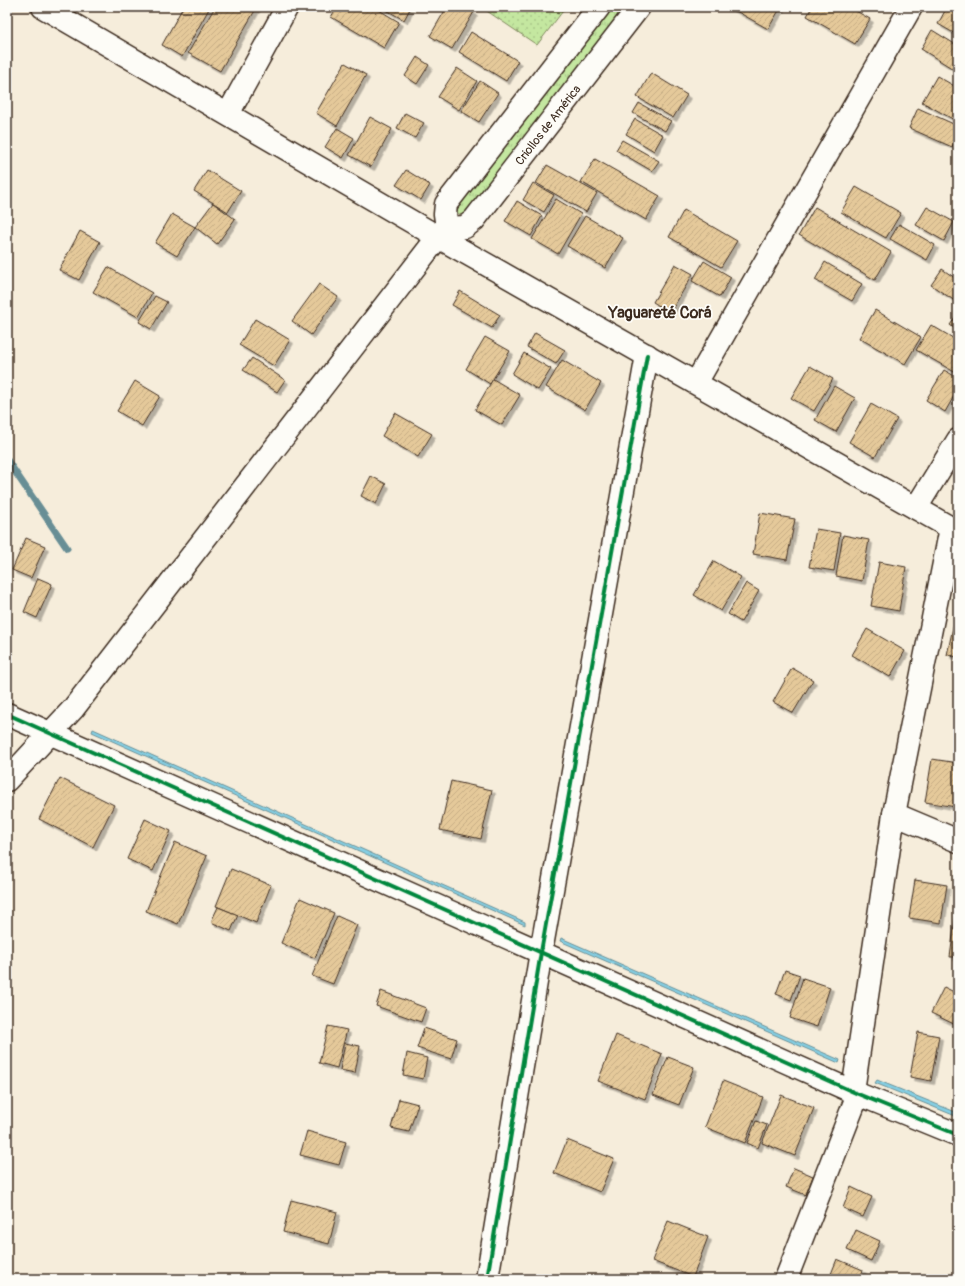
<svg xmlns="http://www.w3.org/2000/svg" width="965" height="1286" font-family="Pangolin,sans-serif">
  <defs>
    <pattern id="grass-tufts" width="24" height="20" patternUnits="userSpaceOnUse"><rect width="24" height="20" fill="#c4e7a0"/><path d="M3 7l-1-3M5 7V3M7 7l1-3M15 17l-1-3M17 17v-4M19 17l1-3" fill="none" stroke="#a9c689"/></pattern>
    <pattern id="park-dots" width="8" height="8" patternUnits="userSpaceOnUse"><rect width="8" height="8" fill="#c4e7a0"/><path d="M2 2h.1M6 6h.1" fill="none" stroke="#a9c689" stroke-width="1.8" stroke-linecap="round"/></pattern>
    <pattern id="building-hatch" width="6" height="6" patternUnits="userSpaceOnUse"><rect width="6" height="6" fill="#e5c99a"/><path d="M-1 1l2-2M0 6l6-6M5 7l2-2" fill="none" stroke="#c5ad84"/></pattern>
    <filter id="shadow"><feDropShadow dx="3.5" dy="3.5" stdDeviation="0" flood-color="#0004"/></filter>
  </defs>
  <rect width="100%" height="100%" fill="#f6eddb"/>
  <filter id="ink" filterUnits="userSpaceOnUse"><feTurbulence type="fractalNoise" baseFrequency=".025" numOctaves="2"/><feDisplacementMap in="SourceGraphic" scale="8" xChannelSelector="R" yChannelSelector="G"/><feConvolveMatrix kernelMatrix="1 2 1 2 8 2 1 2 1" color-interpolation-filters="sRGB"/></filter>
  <g filter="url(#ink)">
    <path fill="url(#grass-tufts)" stroke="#80885f" d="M611,7H627L467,213C462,215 460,215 456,212L457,205Z"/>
    <path fill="url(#park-dots)" stroke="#80885f" d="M481,7H566L537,45Z"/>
    <g fill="#85d0e5" stroke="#678e95">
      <path d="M93,729L525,922V925L92,732Z"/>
      <path d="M561,938L840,1060L839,1063L560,941Z"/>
      <path d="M877,1080L958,1113V1117L875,1083Z"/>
    </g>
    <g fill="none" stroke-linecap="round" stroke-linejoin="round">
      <path stroke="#678e95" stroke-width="7" d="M7,460L67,548"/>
    </g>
    <g fill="url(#building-hatch)" stroke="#3b2a1e" filter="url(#shadow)">
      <path d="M183,7H210L182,57L162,45Z"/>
      <path d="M215,7H257L220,71L188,53Z"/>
      <path d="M337,7H374L399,22L384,48L331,17Z"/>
      <path d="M381,7H411L404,20Z"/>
      <path d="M447,7H465L474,12L452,49L430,36Z"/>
      <path d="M729,7H781L768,29Z"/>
      <path d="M812,7H849L870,19L855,44L807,16Z"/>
      <path d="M947,7H958V33L957,35L938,24Z"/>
      <path d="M932,30L958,46V72L921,49Z"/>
      <path d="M471,32L518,61L506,81L459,52Z"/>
      <path d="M417,57L429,65L417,84L405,76Z"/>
      <path d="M345,63L366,75L337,126L316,113Z"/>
      <path d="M457,68L477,81L459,110L438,97Z"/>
      <path d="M651,73L687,95L673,118L637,97Z"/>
      <path d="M937,76L958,88V122L922,102Z"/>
      <path d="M480,81L498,93L479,122L461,111Z"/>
      <path d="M639,103L671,121L665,131L633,113Z"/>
      <path d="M918,108L958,126V133L952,147L909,128Z"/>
      <path d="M405,113L424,123L415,138L397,128Z"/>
      <path d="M370,117L392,129L371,167L349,155Z"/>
      <path d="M635,119L663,135L654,151L626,134Z"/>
      <path d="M337,128L354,138L343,158L325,147Z"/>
      <path d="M622,140L659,161L652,171L616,150Z"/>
      <path d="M595,159L660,196L646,220L581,182Z"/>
      <path d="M547,165L597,193L586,212L536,183Z"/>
      <path d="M207,170L241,191L228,212L194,191Z"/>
      <path d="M406,170L430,185L421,200L396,185Z"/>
      <path d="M533,183L554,195L544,212L523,200Z"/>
      <path d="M856,187L901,213L886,238L841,212Z"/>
      <path d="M556,199L581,214L558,254L532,239Z"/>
      <path d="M517,201L542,216L531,236L505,221Z"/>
      <path d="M213,203L235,219L217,244L195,227Z"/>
      <path d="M815,207L891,252L875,280L799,235Z"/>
      <path d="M927,207L954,222L944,241L916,225Z"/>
      <path d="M684,210L737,241L721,267L669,237Z"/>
      <path d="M172,214L195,227L177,256L155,243Z"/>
      <path d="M585,216L623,238L605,268L567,246Z"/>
      <path d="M899,224L935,245L927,260L890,239Z"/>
      <path d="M80,231L100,242L79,280L59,270Z"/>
      <path d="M704,261L731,277L720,297L692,281Z"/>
      <path d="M825,262L862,284L852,301L815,280Z"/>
      <path d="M675,264L693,274L670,313L653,302Z"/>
      <path d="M108,267L152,293L138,317L93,292Z"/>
      <path d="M942,269L958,280V303L931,285Z"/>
      <path d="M319,284L338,297L311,335L292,321Z"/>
      <path d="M460,291L500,315L492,328L452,305Z"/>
      <path d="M155,296L167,302L151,329L139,322Z"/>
      <path d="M875,310L921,337L905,364L859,338Z"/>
      <path d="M958,314V331L950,325Z"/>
      <path d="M255,319L290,340L274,366L239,345Z"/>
      <path d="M931,325L958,341V374L916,350Z"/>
      <path d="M535,333L565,350L556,364L527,347Z"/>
      <path d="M485,337L510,351L490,384L466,369Z"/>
      <path d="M524,353L551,369L538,390L512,374Z"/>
      <path d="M252,358L285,380L277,392L243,370Z"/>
      <path d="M562,360L601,383L585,410L546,387Z"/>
      <path d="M810,366L833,379L814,411L791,398Z"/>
      <path d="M944,370L958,378V389L945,412L926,400Z"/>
      <path d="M493,379L520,395L502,425L475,410Z"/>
      <path d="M135,381L160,396L142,426L117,411Z"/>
      <path d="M834,386L855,398L836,432L815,420Z"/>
      <path d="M871,404L897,419L875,457L849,442Z"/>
      <path d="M395,413L432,434L418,457L382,436Z"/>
      <path d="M371,476L386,484L376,504L361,496Z"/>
      <path d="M760,513L795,519L787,560L753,554Z"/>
      <path d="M816,529L840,533L834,571L809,567Z"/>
      <path d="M843,535L869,540L862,581L836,576Z"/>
      <path d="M26,538L45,546L31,578L12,570Z"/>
      <path d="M714,561L741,577L721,611L694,595Z"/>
      <path d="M879,562L906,567L899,611L871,606Z"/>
      <path d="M38,578L52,584L37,618L24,612Z"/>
      <path d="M746,583L759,591L741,622L728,614Z"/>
      <path d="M955,618L958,619V657L947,655Z"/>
      <path d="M867,629L905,651L890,677L852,655Z"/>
      <path d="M792,668L813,680L793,713L773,702Z"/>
      <path d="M932,759L958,763V797L956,807L925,802Z"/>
      <path d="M60,778L114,805L93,847L39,819Z"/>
      <path d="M451,781L492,790L481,839L440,830Z"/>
      <path d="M145,819L171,831L153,871L127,859Z"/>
      <path d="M175,842L207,856L178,924L146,911Z"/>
      <path d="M231,869L271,885L256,923L216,906Z"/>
      <path d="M915,880L947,885L941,923L909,918Z"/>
      <path d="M300,898L334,913L315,958L281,943Z"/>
      <path d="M218,907L238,915L231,931L211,922Z"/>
      <path d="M956,913L958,914V957H950Z"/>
      <path d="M337,916L357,925L333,984L312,976Z"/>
      <path d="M785,970L800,975L791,1000L776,994Z"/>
      <path d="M803,978L830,987L817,1027L790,1018Z"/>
      <path d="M944,987L958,994V1026L931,1013Z"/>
      <path d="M381,991L426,1008L421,1022L376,1006Z"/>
      <path d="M328,1026L347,1030L337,1068L319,1063Z"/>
      <path d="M424,1028L457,1039L451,1059L417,1048Z"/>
      <path d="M918,1032L939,1036L931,1081L910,1077Z"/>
      <path d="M616,1035L662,1054L645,1099L598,1081Z"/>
      <path d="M345,1043L360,1046L355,1073L340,1070Z"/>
      <path d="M407,1053L427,1058L423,1079L403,1075Z"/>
      <path d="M668,1057L694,1067L679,1105L653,1095Z"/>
      <path d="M723,1081L763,1097L745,1143L705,1127Z"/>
      <path d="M781,1095L814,1108L795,1156L762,1143Z"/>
      <path d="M399,1099L418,1104L409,1132L391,1128Z"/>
      <path d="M756,1121L767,1125L758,1148L747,1143Z"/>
      <path d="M307,1131L346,1142L339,1165L300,1155Z"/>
      <path d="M567,1140L614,1159L600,1192L554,1173Z"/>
      <path d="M794,1168L813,1176L806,1195L786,1187Z"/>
      <path d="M851,1187L872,1197L863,1217L843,1208Z"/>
      <path d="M291,1200L337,1212L329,1244L283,1232Z"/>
      <path d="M668,1221L708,1237L693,1277L652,1261Z"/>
      <path d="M856,1230L880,1241L871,1261L847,1250Z"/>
      <path d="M837,1259L863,1270L860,1279H829Z"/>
    </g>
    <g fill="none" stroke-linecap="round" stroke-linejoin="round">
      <g stroke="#3b2a1e" stroke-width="25">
        <g id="minor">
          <path d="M43,7L438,237L958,532"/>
          <path d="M228,114L287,7"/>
          <path d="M447,228L465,227L474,220L639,7"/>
          <path d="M447,228L445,214L446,204L599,7"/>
          <path d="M696,383L911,7"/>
          <path d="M916,508L958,440"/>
          <path d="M7,714L858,1094L958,1135"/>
          <path d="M7,780L73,709L438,237L447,228"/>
          <path d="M894,814L958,841"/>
          <path d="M853,1091L894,814L951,528"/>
          <path d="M487,1279L541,952L647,355"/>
          <path d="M786,1279L858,1094"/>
        </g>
      </g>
      <use href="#minor" stroke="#fdfcf7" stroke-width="22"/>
      <g stroke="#fdfcf7" stroke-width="6">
        <g id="cycleway">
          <path d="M7,714L858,1094L958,1135"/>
          <path d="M487,1279L541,952L647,355"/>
        </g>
      </g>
      <use href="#cycleway" stroke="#00873e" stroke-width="4"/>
    </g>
  </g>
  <g text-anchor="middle" stroke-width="3.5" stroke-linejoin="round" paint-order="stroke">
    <g font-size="12" fill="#3b2a1e" stroke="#fdfcf7">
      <text transform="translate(548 125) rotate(-52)" y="4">Criollos de América</text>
    </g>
    <g font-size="16" font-weight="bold" fill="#3b2a1e" stroke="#fdfcf7">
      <text x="660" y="318">Yaguareté Corá</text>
    </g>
  </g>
  <rect width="965" height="1286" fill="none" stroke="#fdfcf7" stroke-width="24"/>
  <rect x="12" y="12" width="941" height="1262" fill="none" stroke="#3b2a1e" stroke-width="1.5" filter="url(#ink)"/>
</svg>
